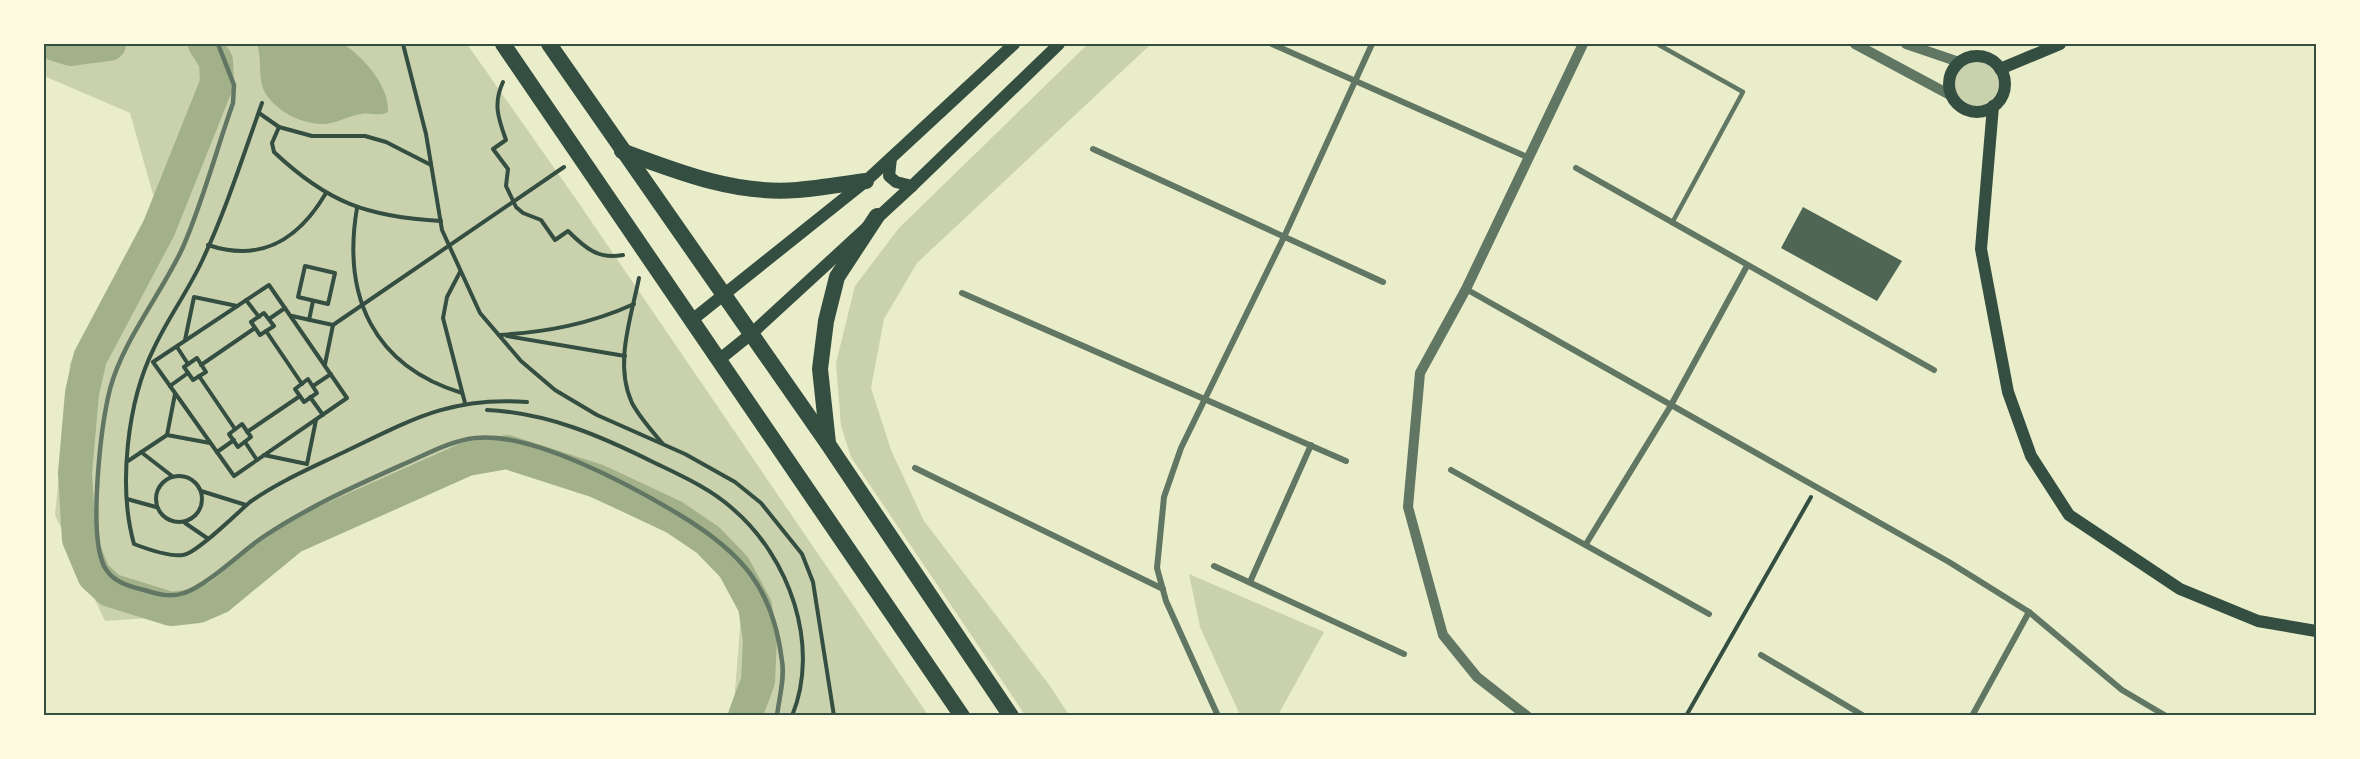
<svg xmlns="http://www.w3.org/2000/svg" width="2360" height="759" font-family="Lora,serif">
  <rect width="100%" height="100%" fill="#e9edc9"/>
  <g fill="#cad2ad">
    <path d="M44,44H467L578,202L928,715H733L744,579L615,482L541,452L394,495L293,544L166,617L105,621L55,515L70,363L156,205L130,113L44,76Z"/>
    <path d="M1088,44H1151L917,263L884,319L871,388L891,450L924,521L1050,686L1069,715H1025L851,457L841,426L836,363L855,286L899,228Z"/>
    <circle cx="1976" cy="83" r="23"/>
    <path d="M1189,574L1324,632L1278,715H1240L1200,627Z"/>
  </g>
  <path fill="#a3b18a" d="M257,44H343C363,56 390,87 388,112C380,117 371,112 361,114C348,116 333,125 321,124C301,123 280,113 268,97C256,82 263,61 257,44Z"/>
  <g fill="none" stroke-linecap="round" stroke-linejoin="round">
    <g stroke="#a3b18a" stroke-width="34">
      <path d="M55,44L71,49L109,44"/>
      <path d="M205,44L216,61L217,83L159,228L90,358L82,393L75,473L79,539L94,575L110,590L171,609L198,606L219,597L292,537L467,459L507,452L597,481L674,517L708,540L734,567L755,606L760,640L758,681L745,716"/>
    </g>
  </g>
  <path fill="#4f6655" d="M1803,207L1902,261L1877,301L1781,248Z"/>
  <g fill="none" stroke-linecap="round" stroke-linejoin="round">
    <g stroke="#344e41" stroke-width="4">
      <path d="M403,44L426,134L442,230L480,313L521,361L555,390L597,415L685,454L735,482L761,503L802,554L813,582L834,716"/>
      <path d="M503,82C493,103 498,118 506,140L493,149L508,169L506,186L516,207L523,213L541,220L555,240L568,231C585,248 599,260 623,255"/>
      <path d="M262,103C243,156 226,210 202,261C188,291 168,318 154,348C127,402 118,487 134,544C147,549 169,557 183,555C196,554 237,513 250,502C278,482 311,468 342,453C409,421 450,396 527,402"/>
      <path d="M259,113L279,127L312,136H365L386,142L431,165"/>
      <path d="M279,127L272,143L274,152C328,203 368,217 441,221"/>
      <path d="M357,208C342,296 373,366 462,393"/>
      <path d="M208,245C262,263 299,239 326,193"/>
      <path d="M305,266L335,273L328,304L298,297Z"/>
      <path d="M460,272L447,297L443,318L465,403"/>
      <path d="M639,278C631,318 614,364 632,403C640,418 652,431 663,444"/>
      <path d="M269,285L347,398L234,476L153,362Z"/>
      <path d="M246,300L259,317"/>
      <path d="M264,313L274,326L260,335L251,322Z"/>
      <path d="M292,316L333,325L325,364"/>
      <path d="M269,319L285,308"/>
      <path d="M309,320L313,301"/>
      <path d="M333,325L564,167"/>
      <path d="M266,331L302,384"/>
      <path d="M499,335C547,332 590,324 634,304"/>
      <path d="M507,336L625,356"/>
      <path d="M185,340L194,297L237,306"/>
      <path d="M177,347L188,364"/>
      <path d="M197,358L206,372L193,380L184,367Z"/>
      <path d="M201,365L255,328"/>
      <path d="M199,376L235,429"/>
      <path d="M308,379L317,393L304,402L295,389Z"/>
      <path d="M170,386L188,373"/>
      <path d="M313,386L331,374"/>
      <path d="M175,394L167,435L210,443"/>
      <path d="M310,397L323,415"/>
      <path d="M487,410C548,413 601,436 655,463C682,476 711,489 733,509C789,557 821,645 792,716"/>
      <path d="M242,424L251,437L238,447L229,434Z"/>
      <path d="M247,432L300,396"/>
      <path d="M245,442L257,460"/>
      <path d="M141,452L172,476"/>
      <path d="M217,452L234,440"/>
      <path d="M264,455L307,464L316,420"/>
      <path d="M128,461L167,435"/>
      <circle cx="179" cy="499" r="23"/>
      <path d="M201,491L246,505"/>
      <path d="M127,499L156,507"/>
      <path d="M185,523L207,538"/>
      <path d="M1686,716L1811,497"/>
    </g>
    <g stroke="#617663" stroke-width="4.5">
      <path d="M218,44L234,85L233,103C216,151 203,201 183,247C162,293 123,340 110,389C101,425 88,533 104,566C112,582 128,586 144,590C157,594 171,598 184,593C208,585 241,552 263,537C308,507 355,486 404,464C427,454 450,441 475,438C531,431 632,486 680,515C741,552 773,587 782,661C785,678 779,698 777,716"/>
      <path d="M1659,45L1743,92L1672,223"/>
    </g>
    <g stroke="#617663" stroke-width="6">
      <path d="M1272,44L1527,157"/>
      <path d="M1093,149L1383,282"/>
      <path d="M1576,168L1934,370"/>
      <path d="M1466,289L1949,562L2029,612L2122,690L2166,716"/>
      <path d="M962,293L1346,461"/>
      <path d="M915,468L1163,589"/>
      <path d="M1451,470L1709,614"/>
      <path d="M1586,544L1670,407L1747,266"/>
      <path d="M1214,566L1404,654"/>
      <path d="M1250,582L1311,445"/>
      <path d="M1761,655L1864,716"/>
      <path d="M1218,716L1166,601L1157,568L1164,497L1181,448L1284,237L1372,44"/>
      <path d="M1972,716L2029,612"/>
    </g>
    <g stroke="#617663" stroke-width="10">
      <path d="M1855,44L1952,96"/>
      <path d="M1906,44L1959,62"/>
      <path d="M1527,716L1477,677L1443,635L1408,507L1420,373L1466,289L1583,44"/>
    </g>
    <g stroke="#344e41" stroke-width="12">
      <circle cx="1977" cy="84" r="28"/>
      <path d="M2000,69L2060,44"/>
      <path d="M1993,106L1981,249L2008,392L2031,456L2069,515L2180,589L2258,621L2316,631"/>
      <path d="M891,158L889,176L896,182L912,186"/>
      <path d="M692,320L866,181L1014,44"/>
      <path d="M720,359L751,334L912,186L1059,44"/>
    </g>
    <g stroke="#344e41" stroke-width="16">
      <path d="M503,44L962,716"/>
      <path d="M549,44L828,444L1011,716"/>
      <path d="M622,151C678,172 737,195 797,190C820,188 843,184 866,181"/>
      <path d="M828,443L820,369L826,321L837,277L877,216"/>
    </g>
  </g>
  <rect width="2360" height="759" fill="none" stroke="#fefae0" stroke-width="90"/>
  <rect x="45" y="45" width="2270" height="669" fill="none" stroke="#344e41" stroke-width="2"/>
</svg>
